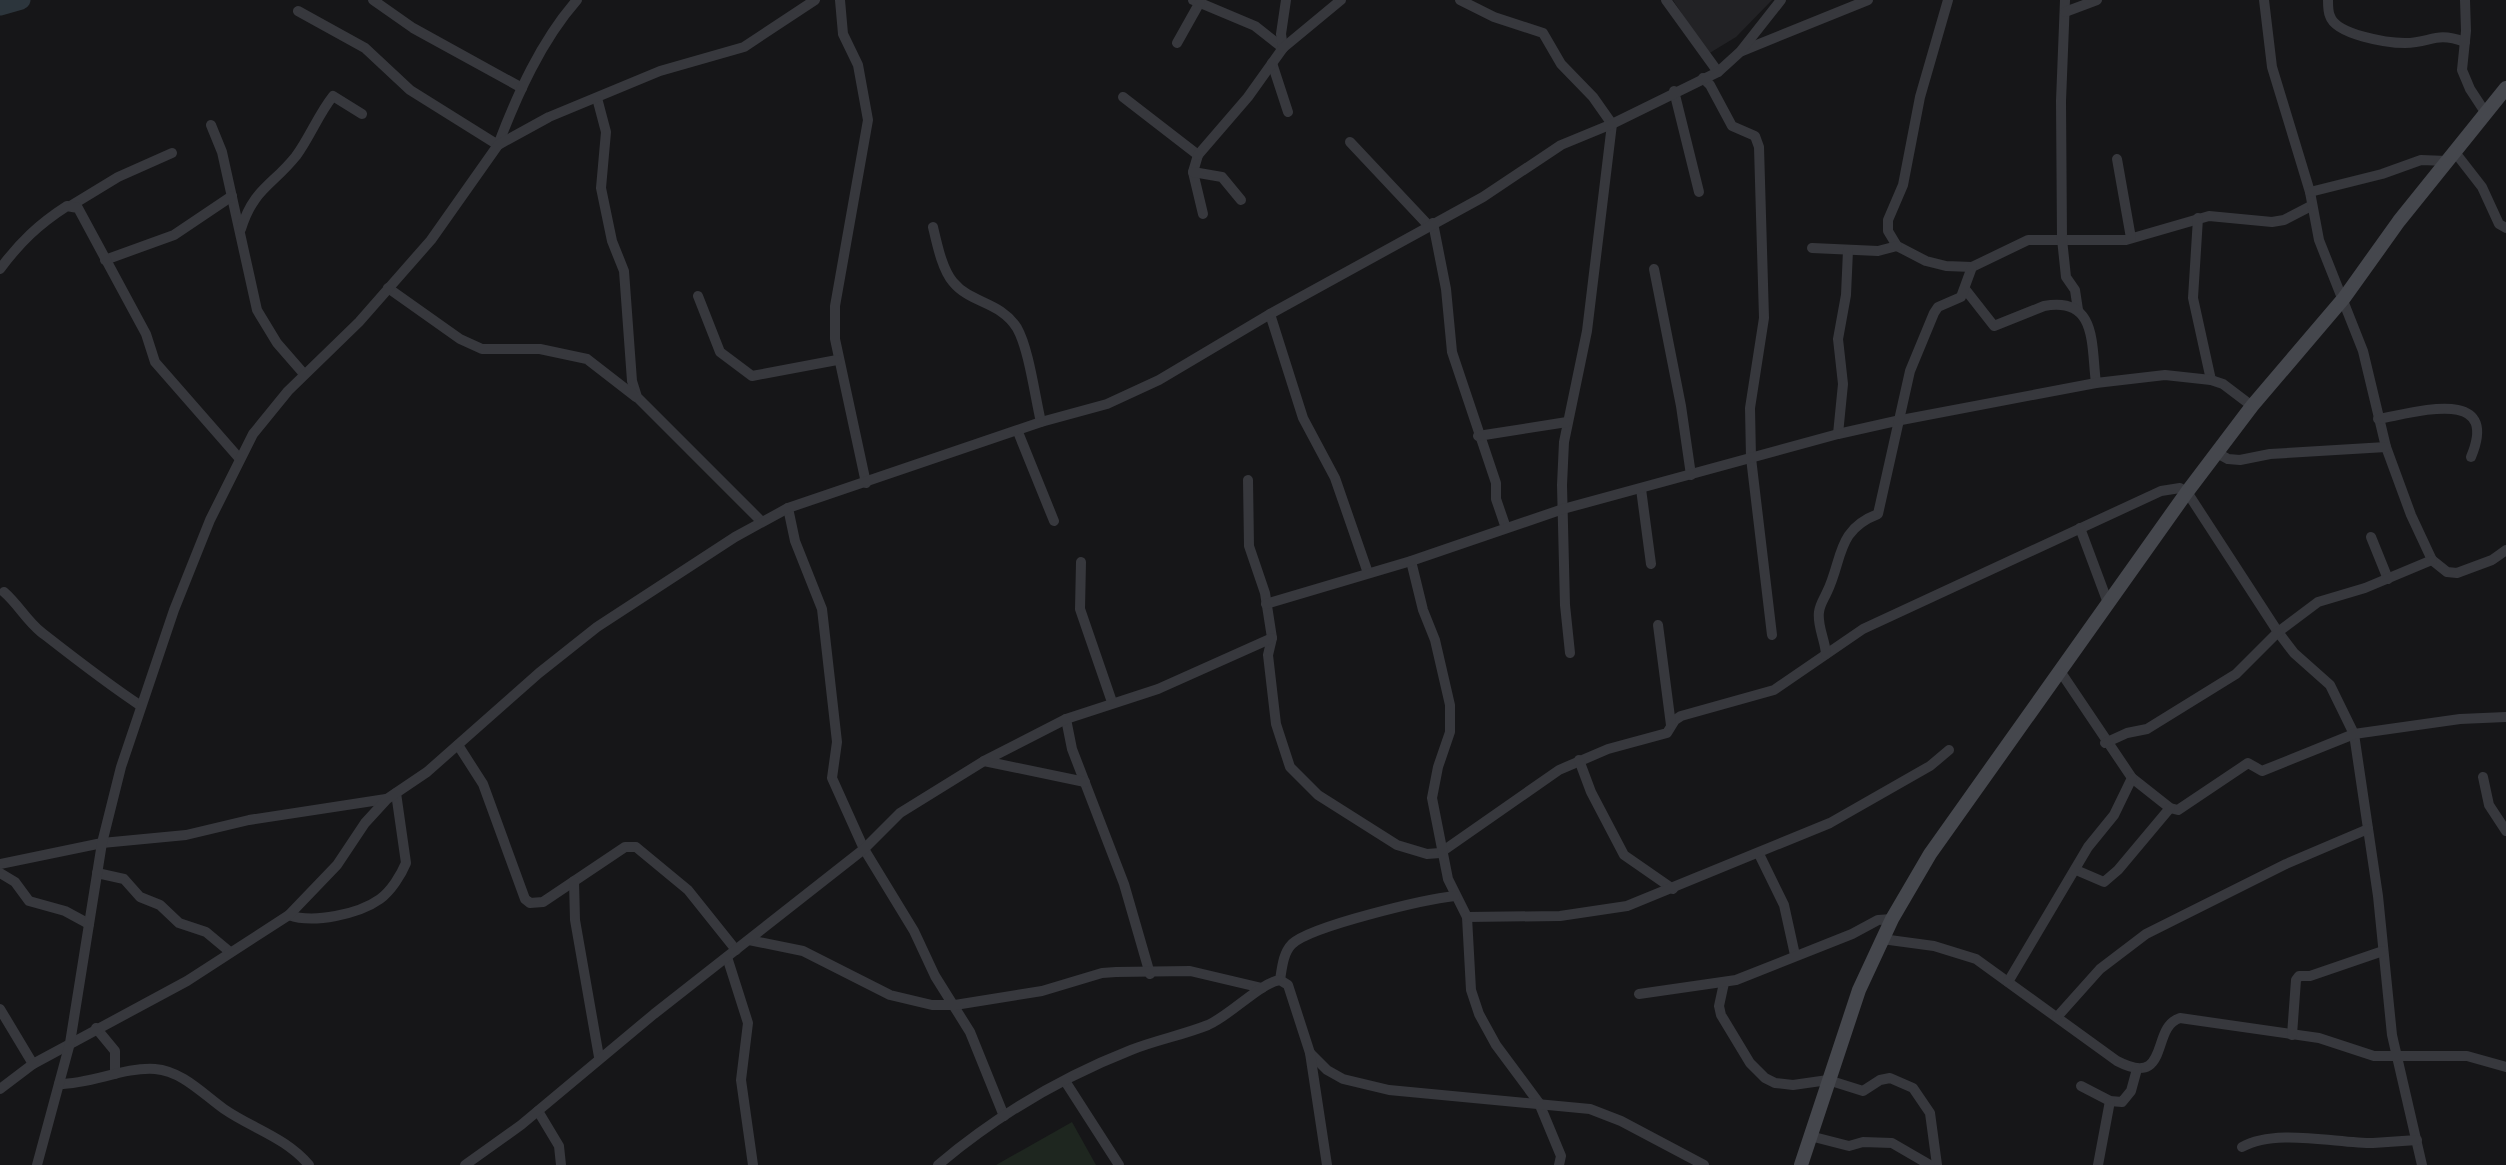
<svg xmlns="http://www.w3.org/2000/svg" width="2506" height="1165" font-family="Commissioner,sans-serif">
  <rect width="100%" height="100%" fill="#161618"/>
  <path fill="#222225" d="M1673,0H1772L1736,37L1708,54Z"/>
  <path fill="#1e261f" d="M1072,1122L1096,1165H996Z"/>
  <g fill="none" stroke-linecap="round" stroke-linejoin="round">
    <path stroke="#2c353c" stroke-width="19" d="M0,6L21,0"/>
    <g stroke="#37383d" stroke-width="10">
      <path d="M373,0L413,28L522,88"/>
      <path d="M840,0L843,34L858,65L868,120L835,306V339L866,483"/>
      <path d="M1193,0L1255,26L1283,48"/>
      <path d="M1460,0L1494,17L1543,33L1561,64L1593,97L1612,124L1587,331L1564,442L1562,485L1565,605L1570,653"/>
      <path d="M1666,0L1718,72"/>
      <path d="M1948,0L1920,97L1903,185L1888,220V231L1897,246L1926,261L1946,266L1972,267L2028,240H2126L2209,216L2272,222L2284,220L2311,206"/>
      <path d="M2065,0L2061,101L2062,239L2066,277L2075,290L2078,310"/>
      <path d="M2264,0L2272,67L2310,192L2319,240L2363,351L2386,447L2411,515L2432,560L2447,572L2457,573L2492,560L2506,550"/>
      <path d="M2328,0C2328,5 2328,12 2330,16C2336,35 2388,43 2405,43C2432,43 2434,31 2465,42"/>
      <path d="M2465,0L2466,31L2462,70L2470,89L2485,112"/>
      <path d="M298,11L365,48L410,90L498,145C517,95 541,41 577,0"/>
      <path d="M2065,12L2097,0"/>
      <path d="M1177,43L1200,2"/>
      <path d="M1283,48L1281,34L1286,0"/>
      <path d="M1742,51L1868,0"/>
      <path d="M1272,63L1288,112"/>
      <path d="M1703,78L1710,85L1732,126L1755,136L1759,147L1764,318L1750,408L1751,458L1772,635"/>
      <path d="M1674,91L1699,192"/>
      <path d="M1123,97L1198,155L1193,172L1203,214"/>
      <path d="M597,98L606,132L601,188L612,241L624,271L632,381L637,397L761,521"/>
      <path d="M211,125L222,152L257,310L277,343L304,374"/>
      <path d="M1350,142L1429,226"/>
      <path d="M2454,151L2482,187L2499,224L2506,228"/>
      <path d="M1198,155L1248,97L1283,48L1341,0"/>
      <path d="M2117,159L2131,238"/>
      <path d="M1193,172L1222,177L1241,200"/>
      <path d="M2310,192L2382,174L2421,160L2447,161"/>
      <path d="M72,205L118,177L172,153"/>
      <path d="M2198,218L2193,298L2211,380"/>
      <path d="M1433,223L1446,289L1452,352L1496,483V499L1506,528"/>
      <path d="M933,227C937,244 942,269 953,282C971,304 1000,301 1017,328C1029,349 1035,397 1041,422"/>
      <path d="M241,229C254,188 272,186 296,156C310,137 318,115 333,96L362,114"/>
      <path d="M1812,248L1878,251L1897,246"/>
      <path d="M105,260L174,235L232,196"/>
      <path d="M0,269C20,242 39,224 67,206L78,208L146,334L155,362L239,458"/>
      <path d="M1654,269L1681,406L1691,475"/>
      <path d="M388,288L460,339L482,349H540L587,359L636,397"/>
      <path d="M1965,289L1994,326L2044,306C2098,296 2091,346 2096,383"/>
      <path d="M698,296L720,352L752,376L837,360"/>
      <path d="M1270,314L1303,418L1335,478L1368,573"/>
      <path d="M2378,419C2414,413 2501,385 2471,457"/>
      <path d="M1018,432L1054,521"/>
      <path d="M1838,434L1843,384L1838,339L1846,295L1848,250"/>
      <path d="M1478,436L1567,422"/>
      <path d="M2217,453L2228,459L2240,460L2270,454L2386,447"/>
      <path d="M1248,480L1249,546L1265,593L1272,638L1268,655L1276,724L1290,767L1318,795L1397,845L1427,854L1440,853L1559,770L1608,749L1667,733L1675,720L1681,716L1774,690L1863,629L2161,491L2180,488L2187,492L2278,632L2294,653L2330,685L2354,734L2378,896L2392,1035L2422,1165"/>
      <path d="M1641,489L1651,564"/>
      <path d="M788,508L795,541L822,609L837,742L832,778L864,849L914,931L935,976L970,1032L1004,1116"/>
      <path d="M2080,528L2108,603"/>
      <path d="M2371,537L2388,579"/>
      <path d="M1411,561L1423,610L1435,640L1450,705V732L1438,767L1432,798L1448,879L1467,917L1471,990L1479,1014L1496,1045L1539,1103L1561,1156L1559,1165"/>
      <path d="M1081,562L1080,609L1112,702"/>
      <path d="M4,592C18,604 26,620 41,632C73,657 106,683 141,706"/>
      <path d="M1266,604L1411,561L1563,509L1838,434L1896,421L2096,383L2165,375L2211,380L2223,384L2252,406"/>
      <path d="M1658,625L1671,725"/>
      <path d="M1826,654C1825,639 1817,626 1819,612C1820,604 1824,599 1827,592C1843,559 1836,530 1878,514L1910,371L1934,313L1938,307L1961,297L1972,267"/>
      <path d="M2060,671L2132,778L2170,808L2178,810L2248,763L2262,771L2354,734L2460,719L2506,717"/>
      <path d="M1066,719L1072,749L1124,884L1150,974"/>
      <path d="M2105,743L2127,733L2147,729L2236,674L2278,632L2318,602L2365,588L2432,560"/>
      <path d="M458,745L483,784L525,899L530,903L543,902L625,847H636L688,890L736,950"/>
      <path d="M1579,760L1591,792L1624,855L1673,889"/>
      <path d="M984,761L1085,782"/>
      <path d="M2483,777L2489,805L2506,831"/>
      <path d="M1759,854L1784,905L1795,955"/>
      <path d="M0,864L102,843L186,835L249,820L386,799"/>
      <path d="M2076,870L2104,882L2118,870L2170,808"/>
      <path d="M0,873L15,882L29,901L65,911L89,924"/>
      <path d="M97,873L124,879L140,897L160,905L179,923L206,932L230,952"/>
      <path d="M574,881L575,920L599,1057"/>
      <path d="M289,915C313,924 359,914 380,899C391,891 401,875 406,863L396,793"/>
      <path d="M1467,917L1560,916L1627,906L1830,823L1930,766L1949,750"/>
      <path d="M1882,939L1934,946L1976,959L2117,1061C2171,1089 2150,1027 2180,1018L2319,1038L2374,1056H2467L2506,1067"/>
      <path d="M749,940L803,951L890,995L932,1005H955L1042,991L1102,973L1116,972L1190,971L1262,988"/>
      <path d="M727,957L748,1023L741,1080L753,1165"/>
      <path d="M1280,980C1282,968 1283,953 1292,944C1311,926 1426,899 1455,896"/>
      <path d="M2008,982L2088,847L2114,815L2132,778"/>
      <path d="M1724,983L1719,1006L1721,1015L1750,1063L1765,1078L1775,1083L1793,1085L1828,1080L1863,1091L1880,1080L1890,1078L1913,1088L1930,1113L1937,1165"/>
      <path d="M1639,994L1736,980L1852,934L1878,920L1892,919"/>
      <path d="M0,1009L33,1064"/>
      <path d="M2057,1017L2100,969L2146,934L2286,864L2368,829"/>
      <path d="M96,1028L115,1051V1074"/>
      <path d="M2292,1035L2296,980L2299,976H2310L2383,951"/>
      <path d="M1310,1053L1327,1070L1343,1079L1389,1090L1590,1109L1621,1121L1704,1165"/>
      <path d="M1065,1081L1119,1165"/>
      <path d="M59,1084C92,1084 123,1067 155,1069C182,1071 203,1094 224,1109C253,1129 285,1137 309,1165"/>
      <path d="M2081,1086L2110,1101L2122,1102L2131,1091L2137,1069"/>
      <path d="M0,1089L33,1064L187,981L289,915L337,865L365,823L387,799L427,772L539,673L597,627L735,537L788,508L1041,422L1107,404L1159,380L1270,314L1483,197L1561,145L1612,124L1718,72L1740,52L1781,0"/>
      <path d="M538,1111L559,1146L561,1165"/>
      <path d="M1810,1136L1849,1146L1863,1142L1892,1143L1930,1165"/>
      <path d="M2242,1147C2275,1128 2335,1143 2373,1143C2387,1142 2402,1141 2417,1140"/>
      <path d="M37,1165L70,1043L102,843L121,767L174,610L210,520L253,434L288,391L359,322L431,240L498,145L549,117L660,71L744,47L815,0"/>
      <path d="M465,1165L521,1125L654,1014L864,849L900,813L984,761L1066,719L1158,689L1272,638"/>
      <path d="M938,1165C995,1117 1062,1077 1131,1050C1156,1040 1183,1035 1208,1025C1231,1015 1260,983 1280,980L1288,985L1310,1053L1327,1165"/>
      <path d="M2098,1165L2110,1101"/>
    </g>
    <path stroke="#45474d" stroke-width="14" d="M1801,1165L1859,990L1892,919L1930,854L2187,492L2252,406L2344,298L2399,221L2506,88"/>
  </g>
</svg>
